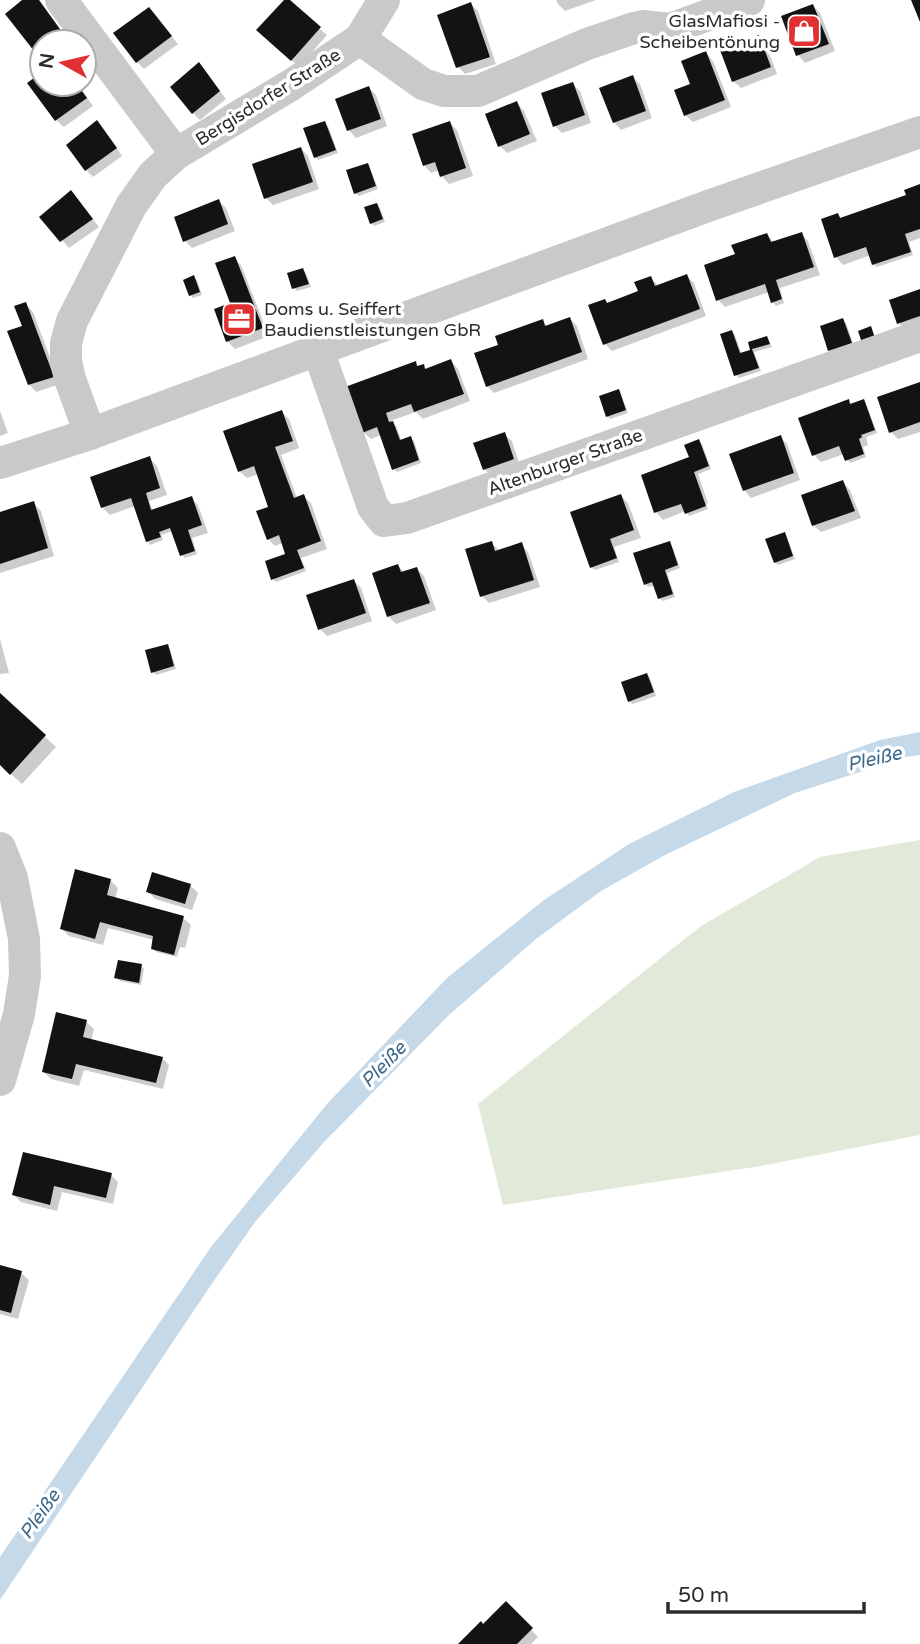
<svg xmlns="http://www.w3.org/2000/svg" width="920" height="1644" font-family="'Varela Round',sans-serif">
  <rect width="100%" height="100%" fill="#fff"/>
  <path fill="#e1e9d9" d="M920,840V1135L761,1166L503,1205L478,1104L701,926L820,857Z"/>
  <path fill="#c5d9e9" d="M920,732V755L906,757L795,793L665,855L601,891L536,939L448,1016L325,1141L255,1222L213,1282L0,1600V1557L211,1247L327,1104L447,978L544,900L629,844L734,792L880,740Z"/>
  <g fill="#0003">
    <path d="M25,0H39L68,40L64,42H42V57L35,50Z"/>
    <path d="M286,0L327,35L299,67L266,37Z"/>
    <path d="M556,0H596L565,11L558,4Z"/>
    <path d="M471,4L478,11L496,64L465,74L458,67Z"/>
    <path d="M813,6L820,13L835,51L805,63L798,55Z"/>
    <path d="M156,17L178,44L144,69L137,62Z"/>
    <path d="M759,37L766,45L777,74L741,88L733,81Z"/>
    <path d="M706,53L713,61L731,107L693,122L685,115L692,85Z"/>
    <path d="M206,72L226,99L200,120L193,113Z"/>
    <path d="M42,75V84H77L93,106L64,127L56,120L30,84Z"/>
    <path d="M632,77L640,84L652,118L621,130L614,122Z"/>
    <path d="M573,84L580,91L591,123L562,133L555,126Z"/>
    <path d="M369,88L376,95L387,126L356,138L349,130L337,100Z"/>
    <path d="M517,103L524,111L537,141L507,153L500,146Z"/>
    <path d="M325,123L328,126L338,153L318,160L315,157Z"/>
    <path d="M450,123L457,130L473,176L449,184L442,176L440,170L431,173L424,165Z"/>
    <path d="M104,130L122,156L93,177L86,170Z"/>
    <path d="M301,149L308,156L319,189L273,205L266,198Z"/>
    <path d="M367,165L370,168L378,189L359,196L355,193Z"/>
    <path d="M920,186V238L909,242L913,255L877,267L873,264L871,255L843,265L836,257L823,220L838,215L842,219L908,196Z"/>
    <path d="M78,200L99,227L69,248L42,217Z"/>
    <path d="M219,201L226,208L235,231L192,248L185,241Z"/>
    <path d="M377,205L380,208L385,222L374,226L371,223Z"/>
    <path d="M801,234L808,241L820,275L780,288L784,303L776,306L773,302L769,292L725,307L718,300L737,255L767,235L775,243Z"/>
    <path d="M234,258L241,265L269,336L235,349L227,341L232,304Z"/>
    <path d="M303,270L306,273L311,287L297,291L294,288Z"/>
    <path d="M687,276L694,283L706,316L612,351L605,344V301L608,304L640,292L650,278L658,285Z"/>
    <path d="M193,277L197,280L202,295L193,298L190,295Z"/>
    <path d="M920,291V326L906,330L899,323Z"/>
    <path d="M25,304L33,312L60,384L36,392L29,384L24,327Z"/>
    <path d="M570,319L577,326L588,359L494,393L487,386L500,346L543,321L548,327Z"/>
    <path d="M842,320L846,323L854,346L833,353L830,350Z"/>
    <path d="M732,332L735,335L742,355L753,351L752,349L766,338L769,341L772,347L754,352L761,371L739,378L736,375Z"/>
    <path d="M451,361L458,369L470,401L423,419L416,412L390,421L396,426L402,442L410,438L414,441L421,463L397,472L394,469L381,435L371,439L363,432L415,363L419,368L423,366L427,370Z"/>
    <path d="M920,384V432L898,439L891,432Z"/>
    <path d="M618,391L621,394L628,413L610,419L607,416Z"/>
    <path d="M848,401L852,405L863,401L866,404L877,433L866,437L868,445L863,447L866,457L850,463L844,454L821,462L814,455Z"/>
    <path d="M0,411L8,433L0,436Z"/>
    <path d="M282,412L289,419L299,448L281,455L297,498L303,496L311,503L327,549L301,558L306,571L276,582L273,579L288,555L283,543L275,546L268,539L271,508L259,474L247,478L239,471Z"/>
    <path d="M504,434L512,441L520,466L492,476L484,469Z"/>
    <path d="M780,437L787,444L800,480L751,498L744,490Z"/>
    <path d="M698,441L702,444L711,469L698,474L708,503L706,504L708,509L689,516L686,511L663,520L656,512L691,459Z"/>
    <path d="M149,458L157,466L167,495L149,501L153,511L191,498L198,505L208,533L192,538L197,554L185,558L182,555L173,531L161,535L163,540L150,545L147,541L135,506L110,515L102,507Z"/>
    <path d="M843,482L850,490L861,518L821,532L813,525Z"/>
    <path d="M621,496L628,503L641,538L614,547L619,562L595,570L591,567Z"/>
    <path d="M33,503L41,511L54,556L0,573V514Z"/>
    <path d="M784,534L787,537L795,559L778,565L775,562Z"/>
    <path d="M491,543L500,551L521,544L528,552L540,587L489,603L482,596Z"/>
    <path d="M669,543L672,546L680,568L667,573L675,597L663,601L659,598L655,585L649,587L645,584Z"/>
    <path d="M398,566L405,573L417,569L424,576L436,610L396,624L389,617L374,574Z"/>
    <path d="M354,581L361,588L372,621L327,636L320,629Z"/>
    <path d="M0,639L9,673L0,674Z"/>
    <path d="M167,646L170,649L176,669L156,675L153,672Z"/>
    <path d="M647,675L650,678L656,696L633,704L629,701Z"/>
    <path d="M0,695L56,747L22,784L0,764Z"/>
    <path d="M110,880L118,888L115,899L183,918L191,925L185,948L180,947L177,957L156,952L153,949L154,940L108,928L103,945L69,936L62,929Z"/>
    <path d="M190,885L198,893L192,910L155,899L148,891Z"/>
    <path d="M141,966L144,969L141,985L120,981L116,978Z"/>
    <path d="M86,1022L94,1029L91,1041L162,1058L169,1065L163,1089L84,1070L79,1086L51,1079L44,1072Z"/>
    <path d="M24,1154L111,1175L118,1182L113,1204L62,1192L57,1211L21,1202L14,1195Z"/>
    <path d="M0,1267L21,1273L29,1280L18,1319L0,1314Z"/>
    <path d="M506,1604L538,1637L531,1644H460L483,1626Z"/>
  </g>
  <g fill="#131313">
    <path d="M22,0H39L62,32L47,42H42V45L34,51L5,14Z"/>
    <path d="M284,0H290L321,27L291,61L256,30Z"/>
    <path d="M911,0H920V22Z"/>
    <path d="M471,2L490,57L456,68L437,15Z"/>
    <path d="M813,4L829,44L796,56L781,16Z"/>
    <path d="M149,7L172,36L136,63L113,33Z"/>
    <path d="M759,35L771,67L732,82L720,50Z"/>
    <path d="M706,51L725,100L684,116L674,90L690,84L681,61Z"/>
    <path d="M199,62L220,91L192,114L170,87Z"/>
    <path d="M42,72V84H77L87,98L55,121L27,83Z"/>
    <path d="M633,75L646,111L613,123L599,88Z"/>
    <path d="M573,82L585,115L553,127L541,93Z"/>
    <path d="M369,86L381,119L347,131L335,99Z"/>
    <path d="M517,101L530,134L498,147L485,114Z"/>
    <path d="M97,120L117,148L85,171L66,145Z"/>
    <path d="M325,121L336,150L314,158L303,128Z"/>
    <path d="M450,121L466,168L440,177L435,162L423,166L412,134Z"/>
    <path d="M301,147L313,182L264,199L252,164Z"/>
    <path d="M368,163L376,186L354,194L346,170Z"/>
    <path d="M920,184V229L905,234L911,252L872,265L866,247L834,258L821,219L838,213L840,218L906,195L904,190Z"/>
    <path d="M71,190L93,219L60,242L39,217Z"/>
    <path d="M219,199L228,224L183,242L174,217Z"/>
    <path d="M377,203L383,219L370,224L364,207Z"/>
    <path d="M802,232L814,267L776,280L782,299L771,303L765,284L716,301L704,265L735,254L731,245L767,233L771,242Z"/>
    <path d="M235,256L263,328L226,342L214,309L230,303L215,263Z"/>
    <path d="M303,268L309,284L292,289L287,273Z"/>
    <path d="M687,274L700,309L603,345L588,305L605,299L607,303L638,291L634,282L651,276L655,286Z"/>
    <path d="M194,275L200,292L189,296L183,280Z"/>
    <path d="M920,289V316L897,324L889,300Z"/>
    <path d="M26,302L54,377L28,385L7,331L22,326L14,306Z"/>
    <path d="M570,317L582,352L486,387L474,353L498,345L495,336L543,319L545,326Z"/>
    <path d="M843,318L852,343L828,351L820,326Z"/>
    <path d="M871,326L875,338L862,343L858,331Z"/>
    <path d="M732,330L740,353L750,350L748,342L767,336L770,344L752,349L759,368L734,376L720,334Z"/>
    <path d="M451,359L464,394L414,412L411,404L386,413L389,422L393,421L400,440L411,436L419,460L392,470L377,427L362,433L345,387L416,361L417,366L424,364L425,369Z"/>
    <path d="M920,382V422L889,433L877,397Z"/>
    <path d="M619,389L626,410L606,417L599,396Z"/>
    <path d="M849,399L850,404L864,399L875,430L861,435L862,437L859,439L864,454L845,461L839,446L812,456L798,418Z"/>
    <path d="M282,410L293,441L275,447L294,498L304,494L321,541L297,550L304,568L271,580L265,561L285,554L279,535L267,540L256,511L268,507L254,466L238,472L223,431Z"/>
    <path d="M505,432L514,459L483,470L473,443Z"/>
    <path d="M781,435L794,473L743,491L729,454Z"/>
    <path d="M699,439L709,466L694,472L706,506L685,514L681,504L654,513L641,475L689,457L684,445Z"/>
    <path d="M150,456L160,488L146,493L151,510L192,496L202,525L188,530L195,551L180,556L170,528L159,532L161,537L146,542L131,498L101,508L90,477Z"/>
    <path d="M843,480L855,511L812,526L801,495Z"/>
    <path d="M621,494L634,530L610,539L617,558L590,568L570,512Z"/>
    <path d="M34,501L48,548L0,564V512Z"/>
    <path d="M785,532L793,556L774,563L765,539Z"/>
    <path d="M492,541L495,551L522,542L534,580L480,597L465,549Z"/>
    <path d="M670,541L678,565L665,570L673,594L658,599L652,582L644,585L633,553Z"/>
    <path d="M398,564L401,572L417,567L430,603L387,617L372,573Z"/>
    <path d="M354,579L366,613L318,630L306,595Z"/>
    <path d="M168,644L174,666L151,673L145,650Z"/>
    <path d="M647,673L654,692L628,702L621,682Z"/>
    <path d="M0,693L46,735L10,775L0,765Z"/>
    <path d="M75,869L111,879L107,895L184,916L174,955L151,949L153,936L100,922L95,939L60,929Z"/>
    <path d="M152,872L191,884L185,904L146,892Z"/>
    <path d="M118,960L142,964L139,983L114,978Z"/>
    <path d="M56,1012L87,1020L83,1037L163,1057L156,1083L76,1064L72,1079L42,1072Z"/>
    <path d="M23,1152L112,1173L106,1198L54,1186L50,1205L12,1195Z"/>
    <path d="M0,1265L22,1271L11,1313L0,1310Z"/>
    <path d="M506,1601L533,1628L517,1644H458L481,1621L483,1624Z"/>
  </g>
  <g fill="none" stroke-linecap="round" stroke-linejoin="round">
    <g stroke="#c9c9c9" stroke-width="32">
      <path d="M61,0L176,154"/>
      <path d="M360,39L423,84L444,91H478L587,44L634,28L643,26L670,29L749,0"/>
      <path d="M318,350L373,507L384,521L407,518L920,336"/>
      <path d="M90,434L70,379L66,361V343L72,321L131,206L153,175L176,154L291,85L360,39L384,0"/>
      <path d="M0,463L90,434L708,206L920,132"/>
      <path d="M0,848L12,878L24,939L25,976L19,1014L0,1080"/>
    </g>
  </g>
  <defs>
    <g id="shop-square" transform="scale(1.75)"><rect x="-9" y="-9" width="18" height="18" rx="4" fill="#e12f32" stroke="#fff"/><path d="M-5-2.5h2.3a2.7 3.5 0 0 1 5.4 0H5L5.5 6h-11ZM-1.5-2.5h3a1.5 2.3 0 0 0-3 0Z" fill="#fff"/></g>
    <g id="office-square" transform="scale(1.75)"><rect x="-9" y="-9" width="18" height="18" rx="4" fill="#e12f32" stroke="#fff"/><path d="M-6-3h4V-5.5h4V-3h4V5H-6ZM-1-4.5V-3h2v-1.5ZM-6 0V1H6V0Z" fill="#fff"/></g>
  </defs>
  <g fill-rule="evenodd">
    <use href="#shop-square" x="804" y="31"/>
    <use href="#office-square" x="239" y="319"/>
  </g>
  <g text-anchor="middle" stroke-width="7" stroke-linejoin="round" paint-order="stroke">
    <g font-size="18" fill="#2c2c2c" stroke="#fff" text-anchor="end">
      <text x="780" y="27">GlasMafiosi -<tspan x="780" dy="21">Scheibentönung</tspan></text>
      <text x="264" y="315" text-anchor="start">Doms u. Seiffert<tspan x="264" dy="21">Baudienstleistungen GbR</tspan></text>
    </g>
    <g font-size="18" fill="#2c2c2c" stroke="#fff">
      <text transform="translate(268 97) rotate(-32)" y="6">Bergisdorfer Straße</text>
      <text transform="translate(565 462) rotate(-20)" y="6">Altenburger Straße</text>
    </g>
    <g font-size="19" font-style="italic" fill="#3c688b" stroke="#fff">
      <text transform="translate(874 758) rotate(-13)" y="7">Pleiße</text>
      <text transform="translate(383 1064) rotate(-46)" y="7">Pleiße</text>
      <text transform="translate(39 1514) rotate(-55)" y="7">Pleiße</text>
    </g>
  </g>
  <g transform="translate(63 63) rotate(278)"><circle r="33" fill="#ffffff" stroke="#ababab" stroke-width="2"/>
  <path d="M0-5L12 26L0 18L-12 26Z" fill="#e12f32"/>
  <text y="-10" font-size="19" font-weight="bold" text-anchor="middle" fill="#2c2c2c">N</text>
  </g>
  <path d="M668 1602v10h196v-10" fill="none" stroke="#2c2c2c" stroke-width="3.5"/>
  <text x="678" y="1602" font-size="21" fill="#2c2c2c" stroke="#ffffff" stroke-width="5" paint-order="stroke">50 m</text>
</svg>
